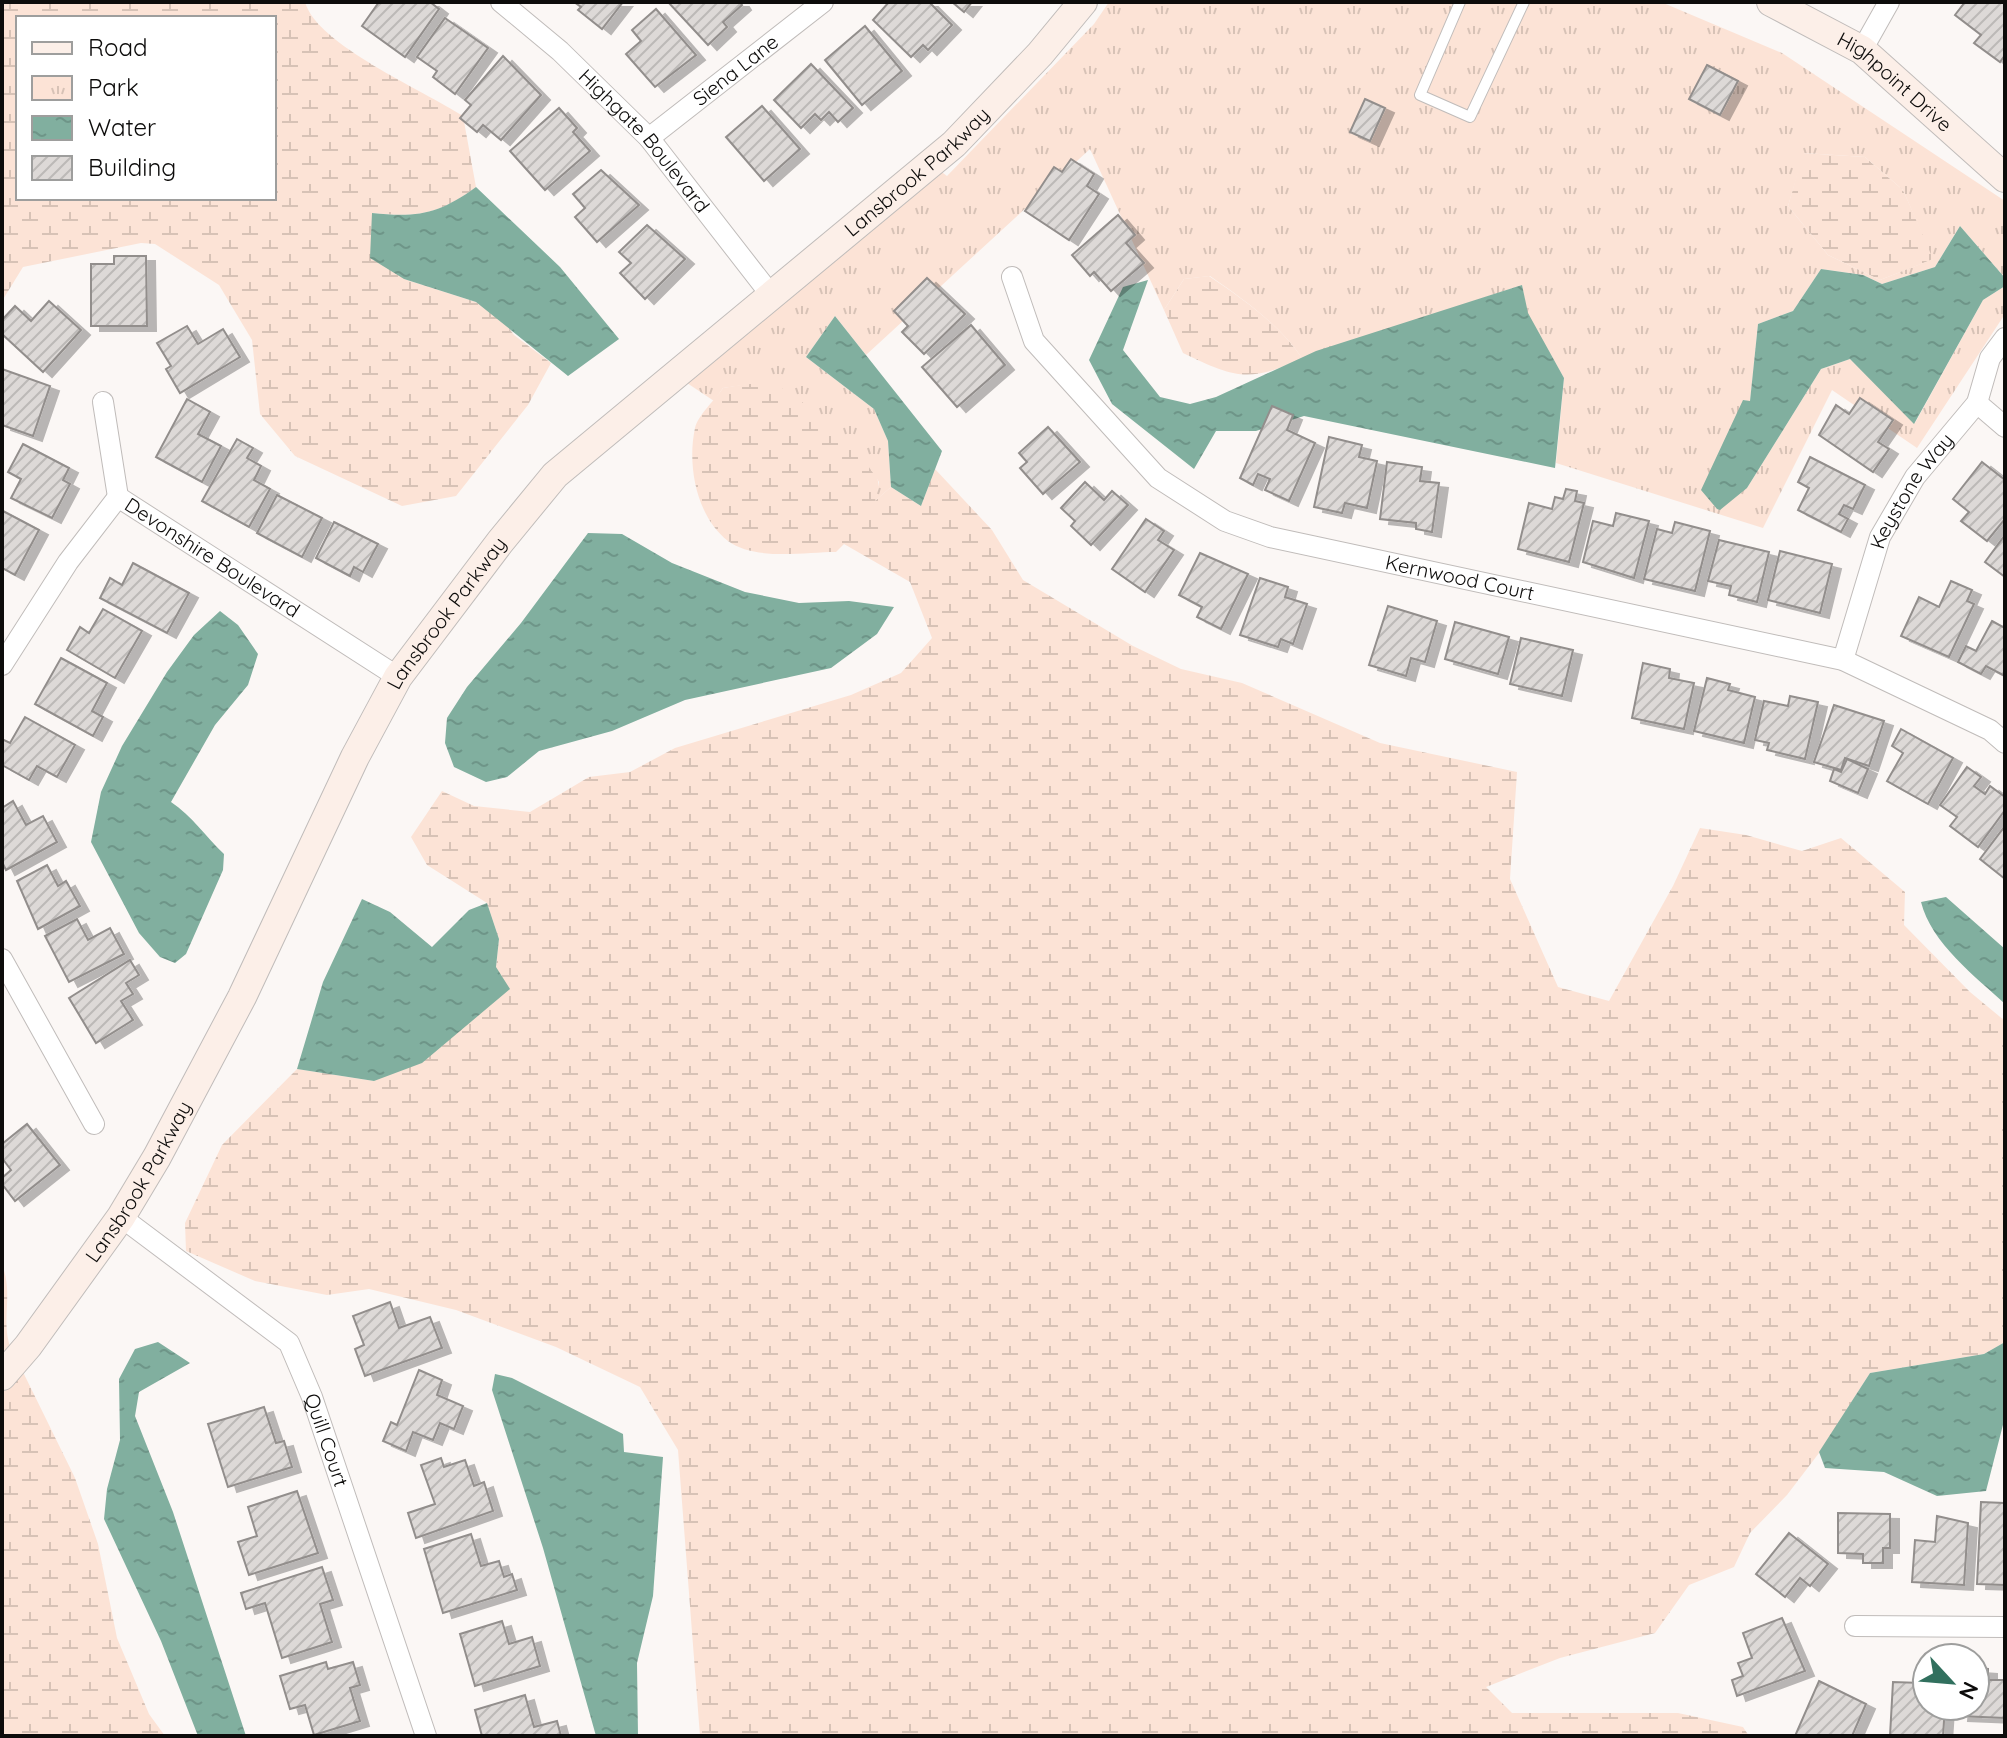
<svg xmlns="http://www.w3.org/2000/svg" width="2007" height="1738" font-family="Quicksand,sans-serif">
  <defs>
    <pattern id="wetland-marsh" width="20" height="14" patternUnits="userSpaceOnUse" patternTransform="scale(2)"><rect width="20" height="14" fill="#fce3d6"/><path d="M1 5h8M5 5V1M11 12h8M15 12V8" fill="none" stroke="#d7c2b6"/></pattern>
    <pattern id="park-tufts" width="24" height="20" patternUnits="userSpaceOnUse" patternTransform="scale(2)"><rect width="24" height="20" fill="#fce3d6"/><path d="M3 7l-1-3M5 7V3M7 7l1-3M15 17l-1-3M17 17v-4M19 17l1-3" fill="none" stroke="#d7c2b6"/></pattern>
    <pattern id="water-ripples" width="26" height="14" patternUnits="userSpaceOnUse" patternTransform="scale(2)"><rect width="26" height="14" fill="#81af9f"/><path d="M2 4q2-2 4 0t4 0M15 11q2-2 4 0t4 0" fill="none" stroke="#6e9588"/></pattern>
    <pattern id="building-hatch" width="6" height="6" patternUnits="userSpaceOnUse" patternTransform="scale(2)"><rect width="6" height="6" fill="#ddd9d7"/><path d="M-1 1l2-2M0 6l6-6M5 7l2-2" fill="none" stroke="#bcb9b7"/></pattern>
    <filter id="shadow"><feDropShadow dx="9" dy="5" stdDeviation="0" flood-color="#0004"/></filter>
  </defs>
  <rect width="100%" height="100%" fill="#fbf7f5"/>
  <g fill="url(#wetland-marsh)" fill-rule="evenodd">
    <path d="M2,2H305C317,45 423,90 463,116L476,187C440,214 417,218 372,213L404,279L476,302L502,319L514,335L551,363L528,405L456,496L402,506L295,456L260,414L252,340L219,285L155,244L141,243L23,267L2,301ZM18,18H274V198H18Z"/>
    <path d="M1803,153L1865,157L1903,190L1934,259L1880,280L1828,255L1788,206Z"/>
    <path d="M1209,276C1244,300 1278,323 1302,358C1249,384 1233,377 1183,353L1164,310L1184,279Z"/>
    <path d="M770,380C801,399 869,445 878,481C879,486 877,494 876,500L891,487L921,506L935,469L992,530L1023,580L1133,646L1181,669L1242,683L1380,743L1517,772L1510,879L1558,987L1609,1001L1673,886L1700,828L1746,835L1802,851L1841,838L1905,892L1904,925L1970,992L2005,1021V1342L1984,1354L1870,1373L1819,1453L1787,1495L1750,1533L1734,1567L1689,1585L1655,1633L1560,1658L1486,1687L1512,1713H1678L1743,1727L1749,1736H700L678,1450L640,1387L556,1347L456,1310L369,1289L327,1295L255,1281L186,1251L185,1223L222,1145L297,1069L374,1081L496,967L499,939L487,903L427,865L411,837L442,791L474,806L530,812L589,777L630,772L675,748L851,695L901,673L932,638L910,582L844,544L836,552C804,552 755,561 728,541C696,516 687,465 695,428C698,415 715,400 723,388Z"/>
    <path d="M2,1265C14,1293 0,1322 11,1349L2,1360Z"/>
    <path d="M22,1370L75,1478L98,1544L117,1638L149,1714L165,1736H2V1392Z"/>
  </g>
  <path fill="url(#park-tufts)" fill-rule="evenodd" d="M1109,2H1661L1782,53L2005,201V278L1960,226L1935,267L1882,284L1863,275L1821,269L1793,311L1758,324L1750,402L1744,400L1747,488L1821,369L1850,359L1915,423L1983,300L2005,286V314L1917,448L1832,390L1763,528L1556,463L1564,378L1527,313L1522,285L1302,358C1278,323 1244,300 1210,276L1184,279L1164,310L1090,149L866,355L835,316L806,357L874,409L888,441L891,487L875,501L879,482C850,436 816,409 770,381L723,388L714,401L684,381L939,170L947,176L1094,24ZM1804,153L1865,157L1903,190L1933,259L1880,280L1828,255L1788,206Z"/>
  <g fill="url(#water-ripples)">
    <path d="M476,187L560,267L619,339L568,376L476,302L404,279L370,258L372,213C417,218 439,214 476,187Z"/>
    <path d="M1960,226L2005,278V286L1983,300L1914,424L1850,359L1821,369L1747,488L1720,510L1717,509L1701,490L1743,400L1750,401L1758,324L1793,311L1821,269L1863,275L1882,284L1935,267Z"/>
    <path d="M1148,280L1123,350L1160,397L1190,404L1216,397L1316,351L1522,285L1528,313L1564,378L1555,468L1304,416L1256,431H1216L1194,469L1112,404L1089,360L1123,287Z"/>
    <path d="M835,316L942,451L921,506L891,487L888,441L874,409L806,357Z"/>
    <path d="M588,533L622,534L672,563L745,592L799,603L849,601L894,607L877,634L831,668L685,700L612,731L539,751L507,777L486,782L454,767L445,743L447,718L467,687L521,623Z"/>
    <path d="M220,611L238,625L258,654L248,685L215,725L171,802C192,816 205,836 224,854L223,870L186,954L175,963L160,957L139,933L91,842L101,792L122,746L167,672L194,635Z"/>
    <path d="M1946,897L2005,949V1004C1976,977 1931,943 1921,902Z"/>
    <path d="M362,899L390,912L432,947L469,910L487,903L499,939L496,967L510,989L422,1063L374,1081L297,1069L323,982Z"/>
    <path d="M158,1342L190,1363L139,1392L135,1416L173,1512L246,1736H198L161,1641L104,1519L107,1489L120,1440L119,1379L135,1349Z"/>
    <path d="M2005,1342V1417L1986,1491L1937,1496L1884,1472L1825,1468L1819,1452L1870,1373L1984,1354Z"/>
    <path d="M495,1374L512,1378L623,1434L624,1452L663,1457L653,1596L637,1663L638,1736H596L543,1548L492,1390Z"/>
  </g>
  <g fill="url(#building-hatch)" stroke="#928e8c" stroke-width="2" filter="url(#shadow)">
    <path d="M379,2H430L439,9L405,57L362,26Z"/>
    <path d="M574,2H623L602,29L578,10L581,7Z"/>
    <path d="M668,2H740L742,5L723,22L727,27L708,45Z"/>
    <path d="M929,2L952,25L928,50L923,45L911,57L873,20L889,2Z"/>
    <path d="M952,2H972L964,12Z"/>
    <path d="M1965,2H2005V55L2000,62L1974,43L1981,35L1955,15Z"/>
    <path d="M656,9L696,55L655,87L626,54L641,41L632,30Z"/>
    <path d="M445,18L488,48L455,94L433,77L437,71L417,57Z"/>
    <path d="M865,26L902,71L862,105L825,60Z"/>
    <path d="M503,56L541,95L501,140L483,125L477,132L460,118L471,105L465,100Z"/>
    <path d="M811,64L853,108L838,122L829,112L821,120L815,114L801,128L774,100Z"/>
    <path d="M1707,65L1738,81L1720,115L1689,99Z"/>
    <path d="M1365,99L1385,108L1370,141L1350,132Z"/>
    <path d="M762,106L800,149L764,181L726,137Z"/>
    <path d="M559,108L577,128L573,132L590,151L545,190L510,151Z"/>
    <path d="M1071,159L1094,174L1087,186L1099,194L1069,240L1025,211L1054,167L1062,172Z"/>
    <path d="M601,170L639,205L597,242L575,217L585,208L573,194Z"/>
    <path d="M1118,215L1135,235L1126,243L1144,263L1111,291L1094,272L1090,276L1072,255Z"/>
    <path d="M647,225L685,259L645,299L620,273L631,263L619,252Z"/>
    <path d="M114,256H146L147,326H91V264H114Z"/>
    <path d="M927,278L965,314L924,354L902,332L908,326L894,311Z"/>
    <path d="M49,301L81,330L43,372L2,334V320L15,306L31,321Z"/>
    <path d="M971,325L1005,365L957,407L922,367Z"/>
    <path d="M187,326L198,344L223,329L240,357L180,393L166,369L171,366L157,343Z"/>
    <path d="M2,369L50,386L33,436L2,425Z"/>
    <path d="M1860,398L1893,420L1878,442L1889,449L1873,472L1819,435L1836,405L1849,414Z"/>
    <path d="M187,399L210,412L198,434L221,446L202,482L156,457Z"/>
    <path d="M1272,406L1293,415L1287,430L1315,443L1289,501L1265,490L1270,479L1258,474L1253,485L1240,478Z"/>
    <path d="M1048,427L1080,462L1043,494L1020,468L1027,462L1019,453Z"/>
    <path d="M1329,437L1362,445L1359,457L1377,461L1367,508L1345,503L1342,513L1314,507Z"/>
    <path d="M237,439L253,448L247,458L261,466L254,480L270,489L249,527L202,501Z"/>
    <path d="M23,444L69,468L63,480L70,484L52,518L11,498L21,479L8,472Z"/>
    <path d="M1810,457L1865,485L1853,509L1844,505L1839,514L1848,519L1841,532L1798,510L1809,488L1798,482Z"/>
    <path d="M1387,462L1422,467L1420,481L1439,483L1432,532L1416,529V523L1380,519Z"/>
    <path d="M1982,462L2005,480V519L1987,541L1961,521L1969,512L1953,499Z"/>
    <path d="M1085,482L1104,500L1112,491L1128,505L1091,545L1071,526L1075,521L1061,508Z"/>
    <path d="M1566,489L1577,491L1575,501L1584,503L1569,562L1518,549L1529,503L1552,509L1555,497L1563,499Z"/>
    <path d="M277,495L322,518L302,557L257,533Z"/>
    <path d="M3,511L39,530L15,575L2,568Z"/>
    <path d="M1616,513L1649,521L1634,578L1583,562L1593,521L1613,526Z"/>
    <path d="M1146,519L1164,531L1158,540L1174,550L1145,592L1112,569Z"/>
    <path d="M334,522L378,544L363,572L354,567L350,576L316,558Z"/>
    <path d="M1675,522L1710,531L1695,591L1644,579L1657,529L1672,533Z"/>
    <path d="M2005,535V577L1985,562Z"/>
    <path d="M1719,540L1769,552L1757,602L1729,595L1731,586L1708,581Z"/>
    <path d="M1780,551L1832,564L1820,613L1768,600Z"/>
    <path d="M1200,553L1248,574L1221,629L1197,617L1202,607L1179,595Z"/>
    <path d="M133,563L189,593L167,633L100,598L110,578L122,585Z"/>
    <path d="M1260,578L1288,587L1285,597L1307,604L1293,644L1281,639L1278,647L1240,635Z"/>
    <path d="M1951,581L1972,590L1967,601L1974,604L1949,657L1901,636L1919,597L1939,607Z"/>
    <path d="M1388,606L1437,621L1425,662L1411,658L1406,676L1369,665Z"/>
    <path d="M103,609L142,631L115,678L67,650L80,627L89,633Z"/>
    <path d="M1992,621L2005,628V676L1986,666L1981,674L1958,662L1966,646L1976,651Z"/>
    <path d="M1455,622L1509,637L1498,674L1445,659Z"/>
    <path d="M1521,638L1573,650L1562,696L1510,684Z"/>
    <path d="M61,658L107,683L92,711L103,717L93,736L35,704Z"/>
    <path d="M1643,663L1670,669L1669,678L1694,683L1684,729L1632,718Z"/>
    <path d="M1707,678L1730,684L1728,690L1755,697L1744,743L1694,731Z"/>
    <path d="M1790,696L1818,702L1805,759L1767,750L1769,743L1755,740L1764,701L1788,706Z"/>
    <path d="M1834,705L1884,721L1869,766L1845,758L1841,770L1814,762Z"/>
    <path d="M25,717L75,745L57,777L37,766L29,780L2,765V739L10,743Z"/>
    <path d="M1901,729L1953,758L1928,804L1887,781L1903,753L1892,746Z"/>
    <path d="M1847,759L1868,769L1858,793L1830,781L1834,769L1841,772Z"/>
    <path d="M1967,767L1981,777L1974,786L1985,794L1990,786L2005,797V810L1978,847L1950,826L1957,817L1940,805Z"/>
    <path d="M13,801L26,825L43,816L57,842L6,870L2,862V808Z"/>
    <path d="M2005,826V879L1980,859Z"/>
    <path d="M47,865L58,886L66,881L80,906L38,929L17,881Z"/>
    <path d="M77,919L88,940L110,928L124,954L69,982L45,936Z"/>
    <path d="M130,960L139,975L126,983L133,994L121,1001L133,1020L96,1043L69,998Z"/>
    <path d="M27,1124L60,1165L15,1201L2,1184V1178L11,1170L2,1158V1144Z"/>
    <path d="M390,1302L399,1328L430,1317L442,1348L365,1376L355,1349L364,1345L353,1316Z"/>
    <path d="M419,1370L442,1380L437,1395L463,1406L454,1429L440,1423L433,1440L413,1432L406,1451L383,1441L391,1422L397,1425Z"/>
    <path d="M264,1407L276,1443L284,1441L292,1467L228,1487L208,1424Z"/>
    <path d="M441,1458L444,1467L465,1460L474,1486L484,1482L493,1511L416,1538L408,1513L435,1504L421,1465Z"/>
    <path d="M297,1491L318,1553L249,1575L238,1542L257,1536L248,1507Z"/>
    <path d="M1981,1502L2004,1503L2005,1585L1977,1584Z"/>
    <path d="M1838,1513L1890,1514V1548H1883V1563H1863V1554L1838,1553Z"/>
    <path d="M1937,1516L1968,1523L1964,1585L1912,1582L1915,1540L1935,1542Z"/>
    <path d="M1789,1533L1828,1564L1810,1586L1800,1578L1785,1597L1756,1574Z"/>
    <path d="M471,1534L481,1566L499,1561L504,1577L512,1574L517,1590L443,1613L424,1549Z"/>
    <path d="M322,1567L333,1600L320,1604L332,1642L282,1658L265,1603L246,1609L241,1593Z"/>
    <path d="M1782,1618L1805,1671L1737,1696L1732,1680L1743,1676L1738,1663L1752,1658L1743,1633Z"/>
    <path d="M502,1621L509,1644L532,1637L540,1666L475,1686L460,1634Z"/>
    <path d="M326,1662L328,1669L353,1662L360,1685L350,1688L360,1721L314,1735L305,1705L290,1709L280,1676Z"/>
    <path d="M1975,1668L1988,1669V1680H2005V1718L1959,1716L1960,1706H1975Z"/>
    <path d="M1923,1677H1927V1706H1945L1943,1736H1890L1893,1682L1922,1683Z"/>
    <path d="M1819,1681L1866,1704L1852,1736H1795Z"/>
    <path d="M525,1695L534,1727L557,1721L561,1736H482L475,1710Z"/>
  </g>
  <g fill="none" stroke-linecap="round" stroke-linejoin="round">
    <g stroke="#c0bcba" stroke-width="12">
      <path id="lane" d="M1460,2L1420,95L1470,117L1524,2"/>
    </g>
    <g stroke="#c0bcba" stroke-width="22">
      <g id="street">
        <path id="s1" d="M501,2L560,51L649,138L771,295"/>
        <path d="M1862,50L1889,2"/>
        <path id="s2" d="M649,138L823,2"/>
        <path id="s3" d="M1012,277L1034,341L1158,478L1225,521L1270,537L1843,660L1990,730L2005,743"/>
        <path d="M103,402L118,497"/>
        <path d="M1977,403L2005,427"/>
        <path id="s4" d="M118,497L398,677"/>
        <path id="s5" d="M1843,660L1880,537L1915,477L1977,403L1990,358L2005,338"/>
        <path d="M2,665L68,562L118,497"/>
        <path d="M2,959L94,1124"/>
        <path id="s6" d="M121,1217L289,1343L312,1397L426,1736"/>
        <path d="M1855,1626L2005,1627"/>
      </g>
    </g>
    <g stroke="#c0bcba" stroke-width="30">
      <g id="secondary">
        <path id="s7" d="M1771,2L1862,50L2005,178"/>
        <path id="s8" d="M2,1376L28,1346L121,1217L157,1157L242,997L355,757L398,677L500,542L555,475L954,144L1040,54L1083,2"/>
      </g>
    </g>
    <use href="#lane" stroke="#fff" stroke-width="10"/>
    <use href="#street" stroke="#fff" stroke-width="20"/>
    <use href="#secondary" stroke="#fcefe8" stroke-width="28"/>
  </g>
  <g text-anchor="middle" stroke-width="8" stroke-linejoin="round" paint-order="stroke">
    <g font-size="20" fill="#0d0c0b" stroke="#fff">
      <text dy="7" stroke="none"><textPath href="#s2" startOffset="110">Siena Lane</textPath></text>
      <text dy="7" stroke="none"><textPath href="#s7" startOffset="148">Highpoint Drive</textPath></text>
      <text dy="7" stroke="none"><textPath href="#s1" startOffset="200">Highgate Boulevard</textPath></text>
      <text dy="7" stroke="none"><textPath href="#s8" startOffset="1534">Lansbrook Parkway</textPath></text>
      <text dy="7" stroke="none"><textPath href="#s5" startOffset="184">Keystone Way</textPath></text>
      <text dy="7" stroke="none"><textPath href="#s4" startOffset="112">Devonshire Boulevard</textPath></text>
      <text dy="7" stroke="none"><textPath href="#s3" startOffset="574">Kernwood Court</textPath></text>
      <text dy="7" stroke="none"><textPath href="#s8" startOffset="886">Lansbrook Parkway</textPath></text>
      <text dy="7" stroke="none"><textPath href="#s8" startOffset="238">Lansbrook Parkway</textPath></text>
      <text dy="7" stroke="none"><textPath href="#s6" startOffset="314">Quill Court</textPath></text>
    </g>
  </g>
  <rect width="2007" height="1738" fill="none" stroke="#0d0c0b" stroke-width="8"/>
  <rect x="16" y="16" width="260" height="184" fill="#ffffff" stroke="#9e9e9d" stroke-width="2"/>
  <rect x="32" y="42" width="40" height="12" fill="#fcefe8" stroke="#9e9e9d" stroke-width="2"/>
  <text x="88" y="56" font-size="24" fill="#0d0c0b">Road</text>
  <rect x="32" y="76" width="40" height="24" fill="url(#park-tufts)" stroke="#9e9e9d" stroke-width="2"/>
  <text x="88" y="96" font-size="24" fill="#0d0c0b">Park</text>
  <rect x="32" y="116" width="40" height="24" fill="url(#water-ripples)" stroke="#9e9e9d" stroke-width="2"/>
  <text x="88" y="136" font-size="24" fill="#0d0c0b">Water</text>
  <rect x="32" y="156" width="40" height="24" fill="url(#building-hatch)" stroke="#9e9e9d" stroke-width="2"/>
  <text x="88" y="176" font-size="24" fill="#0d0c0b">Building</text>
  <g transform="translate(1951 1682) rotate(116)"><circle r="38" fill="#ffffff" stroke="#9e9e9d" stroke-width="2"/>
  <path d="M0-6L14 30L0 20L-14 30Z" fill="#31705e"/>
  <text y="-12" font-size="22" font-weight="bold" text-anchor="middle" fill="#0d0c0b">N</text>
  </g>
</svg>
